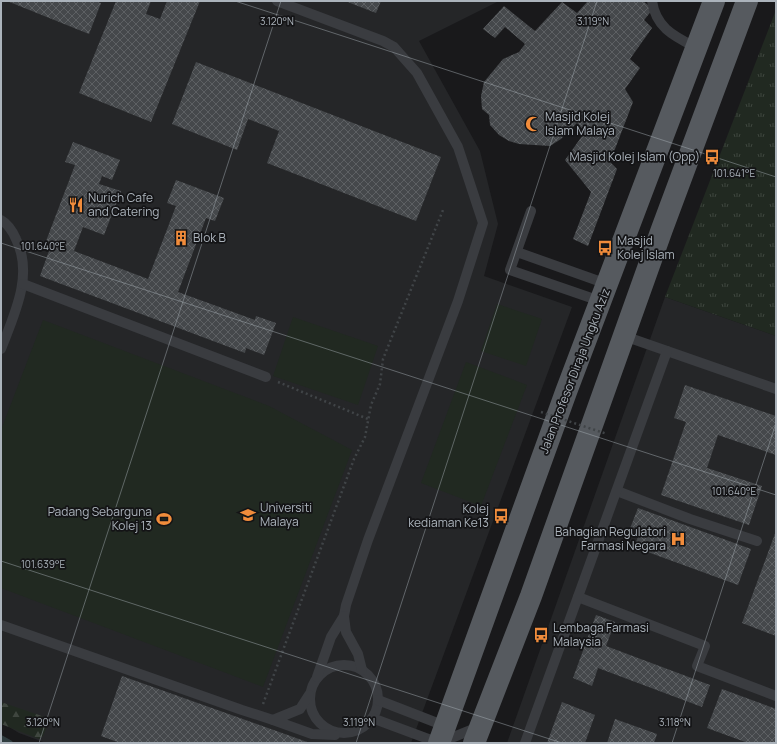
<svg xmlns="http://www.w3.org/2000/svg" width="777" height="744" font-family="Manrope,sans-serif">
  <defs>
    <pattern id="grass-tufts" width="24" height="20" patternUnits="userSpaceOnUse"><rect width="24" height="20" fill="#212921"/><path d="M3 7l-1-3M5 7V3M7 7l1-3M15 17l-1-3M17 17v-4M19 17l1-3" fill="none" stroke="#3f463f"/></pattern>
    <pattern id="forest-firs" width="22" height="20" patternUnits="userSpaceOnUse"><rect width="22" height="20" fill="#212921"/><path d="M5 1l3.5 6h-7zM16 11l3.5 6h-7z" fill="#3f463f"/></pattern>
    <pattern id="building-cross-hatch" width="8" height="8" patternUnits="userSpaceOnUse"><rect width="8" height="8" fill="#45484b"/><path d="M0 0l8 8M0 8l8-8" fill="none" stroke="#5d6063"/></pattern>
  </defs>
  <rect width="100%" height="100%" fill="#19191b"/>
  <g fill="#252628">
    <path d="M1,1H499L419,41L480,151L498,224L484,276L572,307L411,743H46L19,733L1,722Z"/>
    <path d="M665,297L776,336V743H507Z"/>
  </g>
  <path fill="url(#grass-tufts)" d="M776,10V336L665,297Z"/>
  <path fill="url(#forest-firs)" d="M1,702L42,716L48,724L43,736L39,739L1,724Z"/>
  <g fill="#212921">
    <path d="M497,304L542,319L526,366L481,351Z"/>
    <path d="M293,317L378,346L358,405L273,376Z"/>
    <path d="M43,320L269,406L352,450L263,687L1,588V430Z"/>
    <path d="M466,362L527,385L481,506L421,483Z"/>
  </g>
  <g fill="none" stroke-linecap="round" stroke-linejoin="round">
    <path stroke="#2f3c3f" stroke-width="5.5" d="M1,738L10,743"/>
  </g>
  <g fill="url(#building-cross-hatch)">
    <path d="M7,1H95L101,3L89,34Z"/>
    <path d="M116,1H151L146,14L160,19L167,1H200L151,122L79,93Z"/>
    <path d="M345,1H381L376,13Z"/>
    <path d="M588,1H643L653,9L644,20L652,28L630,59L640,68L625,89L633,102L610,162L617,169L588,246L573,239L591,192L565,160L585,132L577,123L561,139L550,146L519,144L509,141L499,135L490,125L489,115L482,109L481,96L484,82L503,59L519,52L525,44L505,27L495,38L483,29L504,6L535,31L562,2L577,13Z"/>
    <path d="M196,62L441,157L416,221L267,163L279,131L248,119L237,150L172,124Z"/>
    <path d="M73,142L120,160L112,180L102,176L99,184L121,191L104,235L83,227L74,251L148,279L176,206L167,203L176,180L224,198L215,221L206,218L178,292L255,320L256,316L276,323L264,355L246,348L245,353L40,276L49,251L43,249L75,165L65,162Z"/>
    <path d="M685,385L776,416V455L718,435L707,468L762,486L749,525L661,495L686,422L674,418Z"/>
    <path d="M638,508L751,549L738,585L634,547L639,535L629,531Z"/>
    <path d="M776,531V636L742,623Z"/>
    <path d="M596,615L615,622L606,646L710,685L702,707L598,668L592,686L573,678Z"/>
    <path d="M122,676L310,743H120L101,736Z"/>
    <path d="M722,689L776,709V743H748L707,728Z"/>
    <path d="M562,702L595,715L585,743H547Z"/>
    <path d="M615,719L657,734L654,743H607Z"/>
  </g>
  <g fill="none" stroke-linecap="round" stroke-linejoin="round">
    <g stroke="#404447" stroke-width="2.5" stroke-dasharray="2 3" stroke-linecap="butt">
      <path d="M278,382L368,419"/>
      <path d="M263,704L354,459L365,437L371,405L380,384L383,359L443,210"/>
    </g>
    <g stroke="#3a3c40" stroke-width="10">
      <path d="M277,1L383,41L394,47L417,73L458,147L483,223L458,301L368,540L346,605L344,616"/>
      <path d="M652,1C656,28 674,36 697,48"/>
      <path d="M531,211L510,270L600,301"/>
      <path d="M1,220C8,224 13,232 16,239C34,275 14,315 1,349"/>
      <path d="M517,252L607,284"/>
      <path d="M23,284L266,377"/>
      <path d="M624,336L776,389"/>
      <path d="M617,491L690,519L757,541"/>
      <path d="M578,597L705,646L697,666L776,696"/>
      <path d="M1,625L242,710L273,720"/>
      <circle cx="344" cy="699" r="34"/>
      <path d="M317,677L331,637L344,616L346,632L358,654L362,670"/>
      <path d="M309,695L300,709L273,720L312,734L335,735"/>
      <path d="M378,700L445,726"/>
      <path d="M372,718L439,743L471,730L478,725"/>
      <path d="M525,743L667,351"/>
    </g>
    <g stroke="#565a5f" stroke-width="22">
      <path d="M439,743L566,392L714,1"/>
      <path d="M474,743L531,596L662,229L747,1"/>
    </g>
    <path stroke="#404447" stroke-width="2.5" stroke-dasharray="2 3" stroke-linecap="butt" d="M541,412L607,434"/>
  </g>
  <path fill="none" stroke="#abb3bb" stroke-width="1" stroke-opacity="0.45" d="M235,1L776,177M1,243L776,495M1,561L562,743M39,743L281,1M356,743L597,1M672,743L776,423"/>
  <defs>
    <g id="mosque-bare" transform="scale(1.2)"><path d="M3.5-4.9A6 6 0 1 0 3.5 4.9A5 5 0 1 1 3.5-4.9Z" fill="#f18c3b" stroke="#141416" stroke-width="2.5" paint-order="stroke"/></g>
    <g id="bus-bare" transform="scale(1.2)"><path d="M-5-6H5V4H4V6H2V4H-2V6H-4V4H-5ZM-3.5-4V0h7V-4ZM-3.5 1.2v1.5H-2V1.2ZM2 1.2v1.5H3.5V1.2Z" fill="#f18c3b" stroke="#141416" stroke-width="2.5" paint-order="stroke"/></g>
    <g id="restaurant-bare" transform="scale(1.2)"><path d="M-5-6h1v4h1v-4h1v4h1v-4h1v5L-1.5 .5V6h-2V.5L-5-1ZM5-6V6H3V1.5H1.5Q1.5-4 5-6Z" fill="#f18c3b" stroke="#141416" stroke-width="2.5" paint-order="stroke"/></g>
    <g id="building-bare" transform="scale(1.2)"><path d="M-4-6H4V6H1V3H-1V6H-4ZM-2.5-4.3h1.7v1.8h-1.7ZM.8-4.3h1.7v1.8H.8ZM-2.5-1h1.7V.8h-1.7ZM.8-1h1.7V.8H.8Z" fill="#f18c3b" stroke="#141416" stroke-width="2.5" paint-order="stroke"/></g>
    <g id="university-bare" transform="scale(1.2)"><path d="M0-5L7-2L0 1L-7-2ZM-4 1L0 2.5L4 1V4Q0 6-4 4Z" fill="#f18c3b" stroke="#141416" stroke-width="2.5" paint-order="stroke"/></g>
    <g id="stadium-bare" transform="scale(1.2)"><path d="M0-5a6.5 5 0 1 0 0 10a6.5 5 0 1 0 0-10ZM-3.5-1.8h7v3.6h-7Z" fill="#f18c3b" stroke="#141416" stroke-width="2.5" paint-order="stroke"/></g>
    <g id="hospital-bare" transform="scale(1.2)"><path d="M-5-5h3v3.5h4V-5h3V5h-3V1.5h-4V5h-3Z" fill="#f18c3b" stroke="#141416" stroke-width="2.5" paint-order="stroke"/></g>
  </defs>
  <g fill-rule="evenodd">
    <use href="#mosque-bare" x="533" y="124"/>
    <use href="#bus-bare" x="712" y="157"/>
    <use href="#restaurant-bare" x="76" y="205"/>
    <use href="#building-bare" x="181" y="238"/>
    <use href="#bus-bare" x="605" y="248"/>
    <use href="#university-bare" x="248" y="515"/>
    <use href="#bus-bare" x="501" y="516"/>
    <use href="#stadium-bare" x="164" y="519"/>
    <use href="#hospital-bare" x="678" y="539"/>
    <use href="#bus-bare" x="541" y="635"/>
  </g>
  <g text-anchor="middle" stroke-width="3.5" stroke-linejoin="round" paint-order="stroke">
    <g font-size="12" fill="#abb3bb" stroke="#141416" text-anchor="start">
      <text x="545" y="121">Masjid Kolej<tspan x="545" dy="14">Islam Malaya</tspan></text>
      <text x="700" y="161" text-anchor="end">Masjid Kolej Islam (Opp)</text>
      <text x="88" y="202">Nurich Cafe<tspan x="88" dy="14">and Catering</tspan></text>
      <text x="193" y="242">Blok B</text>
      <text x="617" y="245">Masjid<tspan x="617" dy="14">Kolej Islam</tspan></text>
      <text x="260" y="512">Universiti<tspan x="260" dy="14">Malaya</tspan></text>
      <text x="489" y="513" text-anchor="end">Kolej<tspan x="489" dy="14">kediaman Ke13</tspan></text>
      <text x="152" y="516" text-anchor="end">Padang Sebarguna<tspan x="152" dy="14">Kolej 13</tspan></text>
      <text x="666" y="536" text-anchor="end">Bahagian Regulatori<tspan x="666" dy="14">Farmasi Negara</tspan></text>
      <text x="553" y="632">Lembaga Farmasi<tspan x="553" dy="14">Malaysia</tspan></text>
    </g>
    <g font-size="12" fill="#abb3bb" stroke="#141416">
      <text transform="translate(575 371) rotate(-69)" y="4">Jalan Profesor Diraja Ungku Aziz</text>
    </g>
  </g>
  <g font-size="10" text-anchor="middle" fill="#abb3bb" stroke="#141416" stroke-width="3.5" stroke-linejoin="round" paint-order="stroke">
    <text x="277" y="25">3.120°N</text>
    <text x="593" y="25">3.119°N</text>
    <text x="734" y="177">101.641°E</text>
    <text x="43" y="250">101.640°E</text>
    <text x="734" y="495">101.640°E</text>
    <text x="43" y="568">101.639°E</text>
    <text x="43" y="726">3.120°N</text>
    <text x="359" y="726">3.119°N</text>
    <text x="675" y="726">3.118°N</text>
  </g>
  <rect width="777" height="744" fill="none" stroke="#abb3bb" stroke-width="4"/>
</svg>
